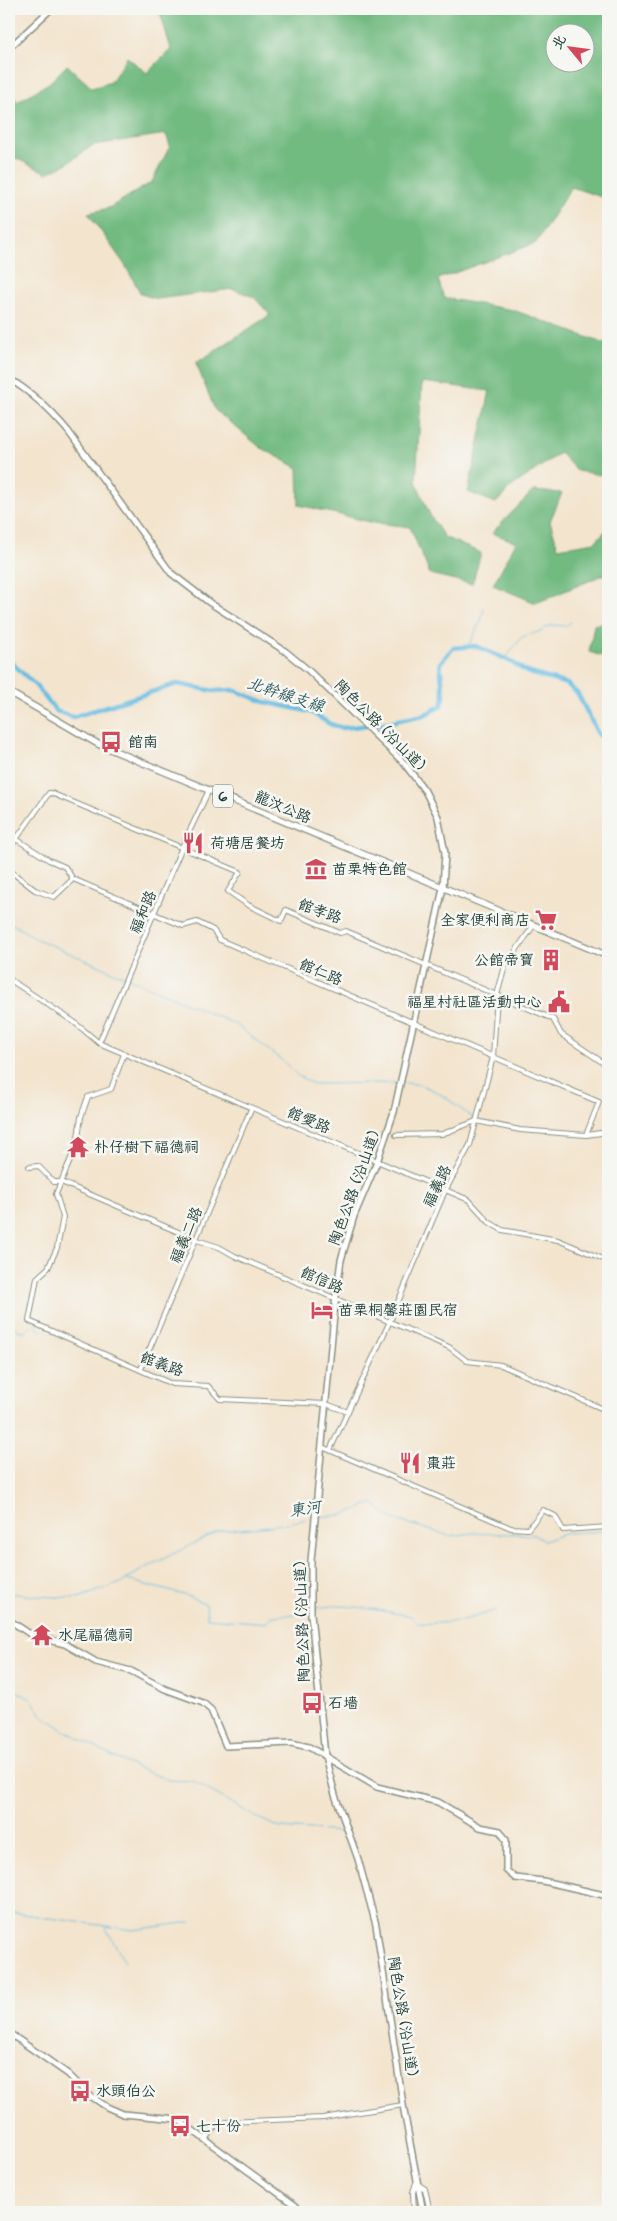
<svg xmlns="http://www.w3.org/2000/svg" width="617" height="2221" font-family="'Architects Daughter','LXGW WenKai TC',sans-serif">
  <rect width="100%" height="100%" fill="#f6f6f2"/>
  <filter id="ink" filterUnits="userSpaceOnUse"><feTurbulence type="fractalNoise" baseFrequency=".02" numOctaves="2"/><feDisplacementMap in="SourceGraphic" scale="10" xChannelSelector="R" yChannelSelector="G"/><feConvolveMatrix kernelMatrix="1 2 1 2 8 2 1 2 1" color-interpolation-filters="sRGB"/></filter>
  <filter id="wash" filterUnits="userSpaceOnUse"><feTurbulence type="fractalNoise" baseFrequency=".0096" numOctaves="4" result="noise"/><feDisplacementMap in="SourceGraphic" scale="20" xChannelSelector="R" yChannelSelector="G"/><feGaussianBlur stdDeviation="1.12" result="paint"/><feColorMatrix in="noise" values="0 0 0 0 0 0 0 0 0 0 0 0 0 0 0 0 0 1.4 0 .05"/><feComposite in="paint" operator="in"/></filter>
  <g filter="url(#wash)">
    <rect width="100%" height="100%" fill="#f3e4cd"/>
    <g fill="#71ba80" stroke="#487c5a" fill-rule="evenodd">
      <path d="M159,9H363L366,11H413L415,9H608V199L571,187L536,243L438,279L444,298L513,310L608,345V476L577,471L560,453L511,487L496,503L468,492L490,391L422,382L416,482L430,515L444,537L481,553L472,584L430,574L410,527L370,522L299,505L298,468L260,447L215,410L196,363L270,315L254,297L233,289L157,299L141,294L125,265L88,213L109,208L152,182L170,146L166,134L93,145L63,166L47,173L9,155V146L12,140L9,135V87L17,102L49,83L67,65L92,88L111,82L127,57L147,73L171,49ZM554,32H584V62H554Z"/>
      <path d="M533,491L562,493L550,521L558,548L595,542L608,528V573L536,603L493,585L516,542L492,533Z"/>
      <path d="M608,621V653L602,656L589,652L594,625Z"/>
    </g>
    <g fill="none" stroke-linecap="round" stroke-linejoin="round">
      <g stroke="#66bee3" stroke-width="1">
        <path d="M468,647L481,620L484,608"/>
        <path d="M505,659L522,637L542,631L545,628L553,625L565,626L571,622"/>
        <path d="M9,922L37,939L235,1024L284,1062L297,1075L313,1084L398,1083"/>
        <path d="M402,1083C432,1082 450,1102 473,1118"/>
        <path d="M9,1326L24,1332L33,1325L43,1331"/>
        <path d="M317,1517L342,1515L373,1503L385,1514L396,1520L450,1536L473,1533L516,1534L534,1535L544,1541L567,1533L608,1531"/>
        <path d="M127,1580L188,1596L206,1604L207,1618L266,1623L272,1616L298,1614L310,1610"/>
        <path d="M9,1593L35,1596L78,1598L121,1583L143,1569L219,1531L271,1526L313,1518"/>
        <path d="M313,1609C340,1601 384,1611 411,1616L417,1623C445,1625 470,1620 496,1610"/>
        <path d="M9,1687L31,1699L42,1715L64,1730L113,1757L147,1772L169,1780L193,1781L256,1817L280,1828L343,1832"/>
        <path d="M9,1912L133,1930L191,1922"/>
        <path d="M106,1928L125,1962"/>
      </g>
      <path stroke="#66bee3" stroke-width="4.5" d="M9,660L36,686L56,711L73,717L177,684L214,691L233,690L265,702L311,712L330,724L342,728L380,724L424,715L441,706L444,698L440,663L453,648L476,646L508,660L527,672L567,684L578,694L597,732L608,746"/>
    </g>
  </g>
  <g filter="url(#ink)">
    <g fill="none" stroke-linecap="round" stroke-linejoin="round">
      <g stroke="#899080" stroke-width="6">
        <g id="street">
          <path d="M16,839L49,860L65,867L73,879L183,926L197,922L213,930L220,940L599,1102L586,1135"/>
          <path d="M9,849L49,793H51L240,872L228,891L248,905L281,921L286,910L340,933L346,931L553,1019L561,1034L608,1066"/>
          <path d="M9,870L35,890L54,897L73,879"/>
          <path d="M9,979L74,1022L99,1043L469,1200L489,1222L502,1230L558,1240L608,1261"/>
          <path d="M99,1043L182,847L209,790"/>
          <path d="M124,1054L111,1089L88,1097L81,1117L77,1144L56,1194L63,1217L57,1248L48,1268L37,1278L29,1321L172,1384L208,1386L220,1399L326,1404L348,1412"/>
          <path d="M396,1135L442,1134L476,1121L520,1130L586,1135L608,1132"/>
          <path d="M29,1167L38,1166L54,1182H61L197,1240L219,1247L235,1256L449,1347L467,1361L501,1365L608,1411"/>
          <path d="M141,1369L251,1109"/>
          <path d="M322,1447L511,1528L528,1529L543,1510L555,1516L563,1530L608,1527"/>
          <path d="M330,1450L390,1321L445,1191L470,1145L493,1057L497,995L505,966L534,925"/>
          <path d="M205,2139L217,2125L226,2122L323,2118L403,2105"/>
          <path d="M414,2212L413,2192L416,2183L425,2189L430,2212"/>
        </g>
      </g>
      <g stroke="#899080" stroke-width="8">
        <g id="secondary">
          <path d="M9,48L51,9"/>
          <path d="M9,379C32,392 51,411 68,431L171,573L210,603L285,651L308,670L404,763L425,791L438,817L445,853L443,888L394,1112L377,1162L354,1216L341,1260L335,1304L311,1561V1614L325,1756L335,1795L358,1859L376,1925L404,2111L423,2212"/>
          <path d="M9,1620L33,1636L65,1644L96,1662L131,1671L165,1689L203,1703L211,1710L226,1746L291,1743L309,1747L377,1787L438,1802L480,1827L500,1831L506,1840V1870L515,1878L543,1881L608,1896"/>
          <path d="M9,2033L68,2074L89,2095L107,2107L123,2114L177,2119L296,2206L301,2212"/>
        </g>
      </g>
      <g stroke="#899080" stroke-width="8">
        <path id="primary" d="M9,692L98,744L608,956"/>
      </g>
      <use href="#street" stroke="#fff" stroke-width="4"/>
      <use href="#secondary" stroke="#fff" stroke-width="5"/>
      <use href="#primary" stroke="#fff" stroke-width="5.5"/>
    </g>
  </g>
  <defs>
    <g id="bus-bare" transform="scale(1.725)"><path d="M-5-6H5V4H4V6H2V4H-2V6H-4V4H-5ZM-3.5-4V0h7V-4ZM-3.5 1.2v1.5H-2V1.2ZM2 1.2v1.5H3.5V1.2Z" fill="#d1495b" stroke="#f6f6f2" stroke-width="2.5" paint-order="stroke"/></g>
    <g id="restaurant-bare" transform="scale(1.725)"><path d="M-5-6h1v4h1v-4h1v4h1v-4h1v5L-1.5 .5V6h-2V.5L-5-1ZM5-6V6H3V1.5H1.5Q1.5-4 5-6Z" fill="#d1495b" stroke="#f6f6f2" stroke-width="2.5" paint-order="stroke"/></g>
    <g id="museum-bare" transform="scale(1.725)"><path d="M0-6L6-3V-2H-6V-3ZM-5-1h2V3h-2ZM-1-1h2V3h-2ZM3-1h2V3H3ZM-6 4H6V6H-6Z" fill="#d1495b" stroke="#f6f6f2" stroke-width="2.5" paint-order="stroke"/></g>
    <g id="supermarket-bare" transform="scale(1.725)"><path d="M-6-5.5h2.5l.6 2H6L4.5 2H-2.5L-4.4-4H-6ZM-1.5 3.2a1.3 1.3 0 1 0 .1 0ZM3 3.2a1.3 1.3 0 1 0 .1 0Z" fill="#d1495b" stroke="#f6f6f2" stroke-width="2.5" paint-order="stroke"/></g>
    <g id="building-bare" transform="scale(1.725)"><path d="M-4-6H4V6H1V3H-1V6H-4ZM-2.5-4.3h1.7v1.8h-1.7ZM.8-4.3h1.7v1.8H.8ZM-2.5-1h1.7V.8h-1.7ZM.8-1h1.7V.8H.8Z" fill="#d1495b" stroke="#f6f6f2" stroke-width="2.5" paint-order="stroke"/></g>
    <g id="civic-bare" transform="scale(1.725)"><path d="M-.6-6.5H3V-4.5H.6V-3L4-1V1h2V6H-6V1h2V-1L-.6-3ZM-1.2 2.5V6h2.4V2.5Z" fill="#d1495b" stroke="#f6f6f2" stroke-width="2.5" paint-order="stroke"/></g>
    <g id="temple-bare" transform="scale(1.725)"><path d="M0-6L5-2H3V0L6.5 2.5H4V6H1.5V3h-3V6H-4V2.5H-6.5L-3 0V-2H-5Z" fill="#d1495b" stroke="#f6f6f2" stroke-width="2.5" paint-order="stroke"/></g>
    <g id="hotel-bare" transform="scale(1.725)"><path d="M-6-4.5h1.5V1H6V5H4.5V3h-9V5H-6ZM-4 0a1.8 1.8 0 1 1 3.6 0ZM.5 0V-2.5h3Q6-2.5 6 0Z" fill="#d1495b" stroke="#f6f6f2" stroke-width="2.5" paint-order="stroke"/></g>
  </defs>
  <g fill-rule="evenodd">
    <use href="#bus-bare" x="111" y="742"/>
    <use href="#restaurant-bare" x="193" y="843"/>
    <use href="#museum-bare" x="316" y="869"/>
    <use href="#supermarket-bare" x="546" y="920"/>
    <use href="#building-bare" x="551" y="960"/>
    <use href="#civic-bare" x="559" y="1002"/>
    <use href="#temple-bare" x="78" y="1147"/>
    <use href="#hotel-bare" x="322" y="1310"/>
    <use href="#restaurant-bare" x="410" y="1463"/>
    <use href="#temple-bare" x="42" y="1635"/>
    <use href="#bus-bare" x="312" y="1703"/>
    <use href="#bus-bare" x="80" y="2091"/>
    <use href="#bus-bare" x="180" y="2126"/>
  </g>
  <g text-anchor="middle" stroke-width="5" stroke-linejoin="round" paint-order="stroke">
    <rect fill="#f6f6f2" stroke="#60746d" stroke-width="1" x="213" y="784.5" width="20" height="23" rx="4"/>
    <g font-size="14" font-weight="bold" fill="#1f3d34">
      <text x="223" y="801">6</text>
    </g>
    <g font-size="15" fill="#1f3d34" stroke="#f6f6f2">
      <text transform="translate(380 725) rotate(45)" y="5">陶色公路 (沿山道)</text>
      <text transform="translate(283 807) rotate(23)" y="5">龍汶公路</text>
      <text transform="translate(320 911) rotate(20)" y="5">館孝路</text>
      <text transform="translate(143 912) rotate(-67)" y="5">福和路</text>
      <text transform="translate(321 972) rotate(23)" y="5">館仁路</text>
      <text transform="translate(309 1120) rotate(23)" y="5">館愛路</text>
      <text transform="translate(437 1186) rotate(-64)" y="5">福義路</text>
      <text transform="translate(354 1188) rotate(-70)" y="5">陶色公路 (沿山道)</text>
      <text transform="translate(186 1235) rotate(-67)" y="5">福義二路</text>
      <text transform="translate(322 1280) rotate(24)" y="5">館信路</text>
      <text transform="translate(162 1364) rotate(20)" y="5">館義路</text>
      <text transform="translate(302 1622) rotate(-92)" y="5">陶色公路 (沿山道)</text>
      <text transform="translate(403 2016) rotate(81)" y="5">陶色公路 (沿山道)</text>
    </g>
    <g font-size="15" fill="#1f3d34" stroke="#f6f6f2" text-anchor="start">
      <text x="128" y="747">館南</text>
      <text x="210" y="848">荷塘居餐坊</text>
      <text x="332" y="874">苗栗特色館</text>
      <text x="530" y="925" text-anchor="end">全家便利商店</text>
      <text x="534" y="965" text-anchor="end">公館帝寶</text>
      <text x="542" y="1007" text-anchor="end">福星村社區活動中心</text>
      <text x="94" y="1152">朴仔樹下福德祠</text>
      <text x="338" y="1315">苗栗桐馨莊園民宿</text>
      <text x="426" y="1468">棗莊</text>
      <text x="58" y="1640">水尾福德祠</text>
      <text x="328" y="1708">石墻</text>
      <text x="96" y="2096">水頭伯公</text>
      <text x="196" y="2131">七十份</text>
    </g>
    <g font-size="16" font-style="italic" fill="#315d60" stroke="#f6f6f2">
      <text transform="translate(286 694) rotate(18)" y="6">北幹線支線</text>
      <text transform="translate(305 1508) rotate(-8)" y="6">東河</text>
    </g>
  </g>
  <rect width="617" height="2221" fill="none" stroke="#f6f6f2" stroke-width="30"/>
  <g transform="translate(570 48) rotate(299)"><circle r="24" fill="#f6f6f2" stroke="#a0aca6"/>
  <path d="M0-4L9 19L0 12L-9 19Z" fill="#d1495b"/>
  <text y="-8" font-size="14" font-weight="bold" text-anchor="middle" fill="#1f3d34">北</text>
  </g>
</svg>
